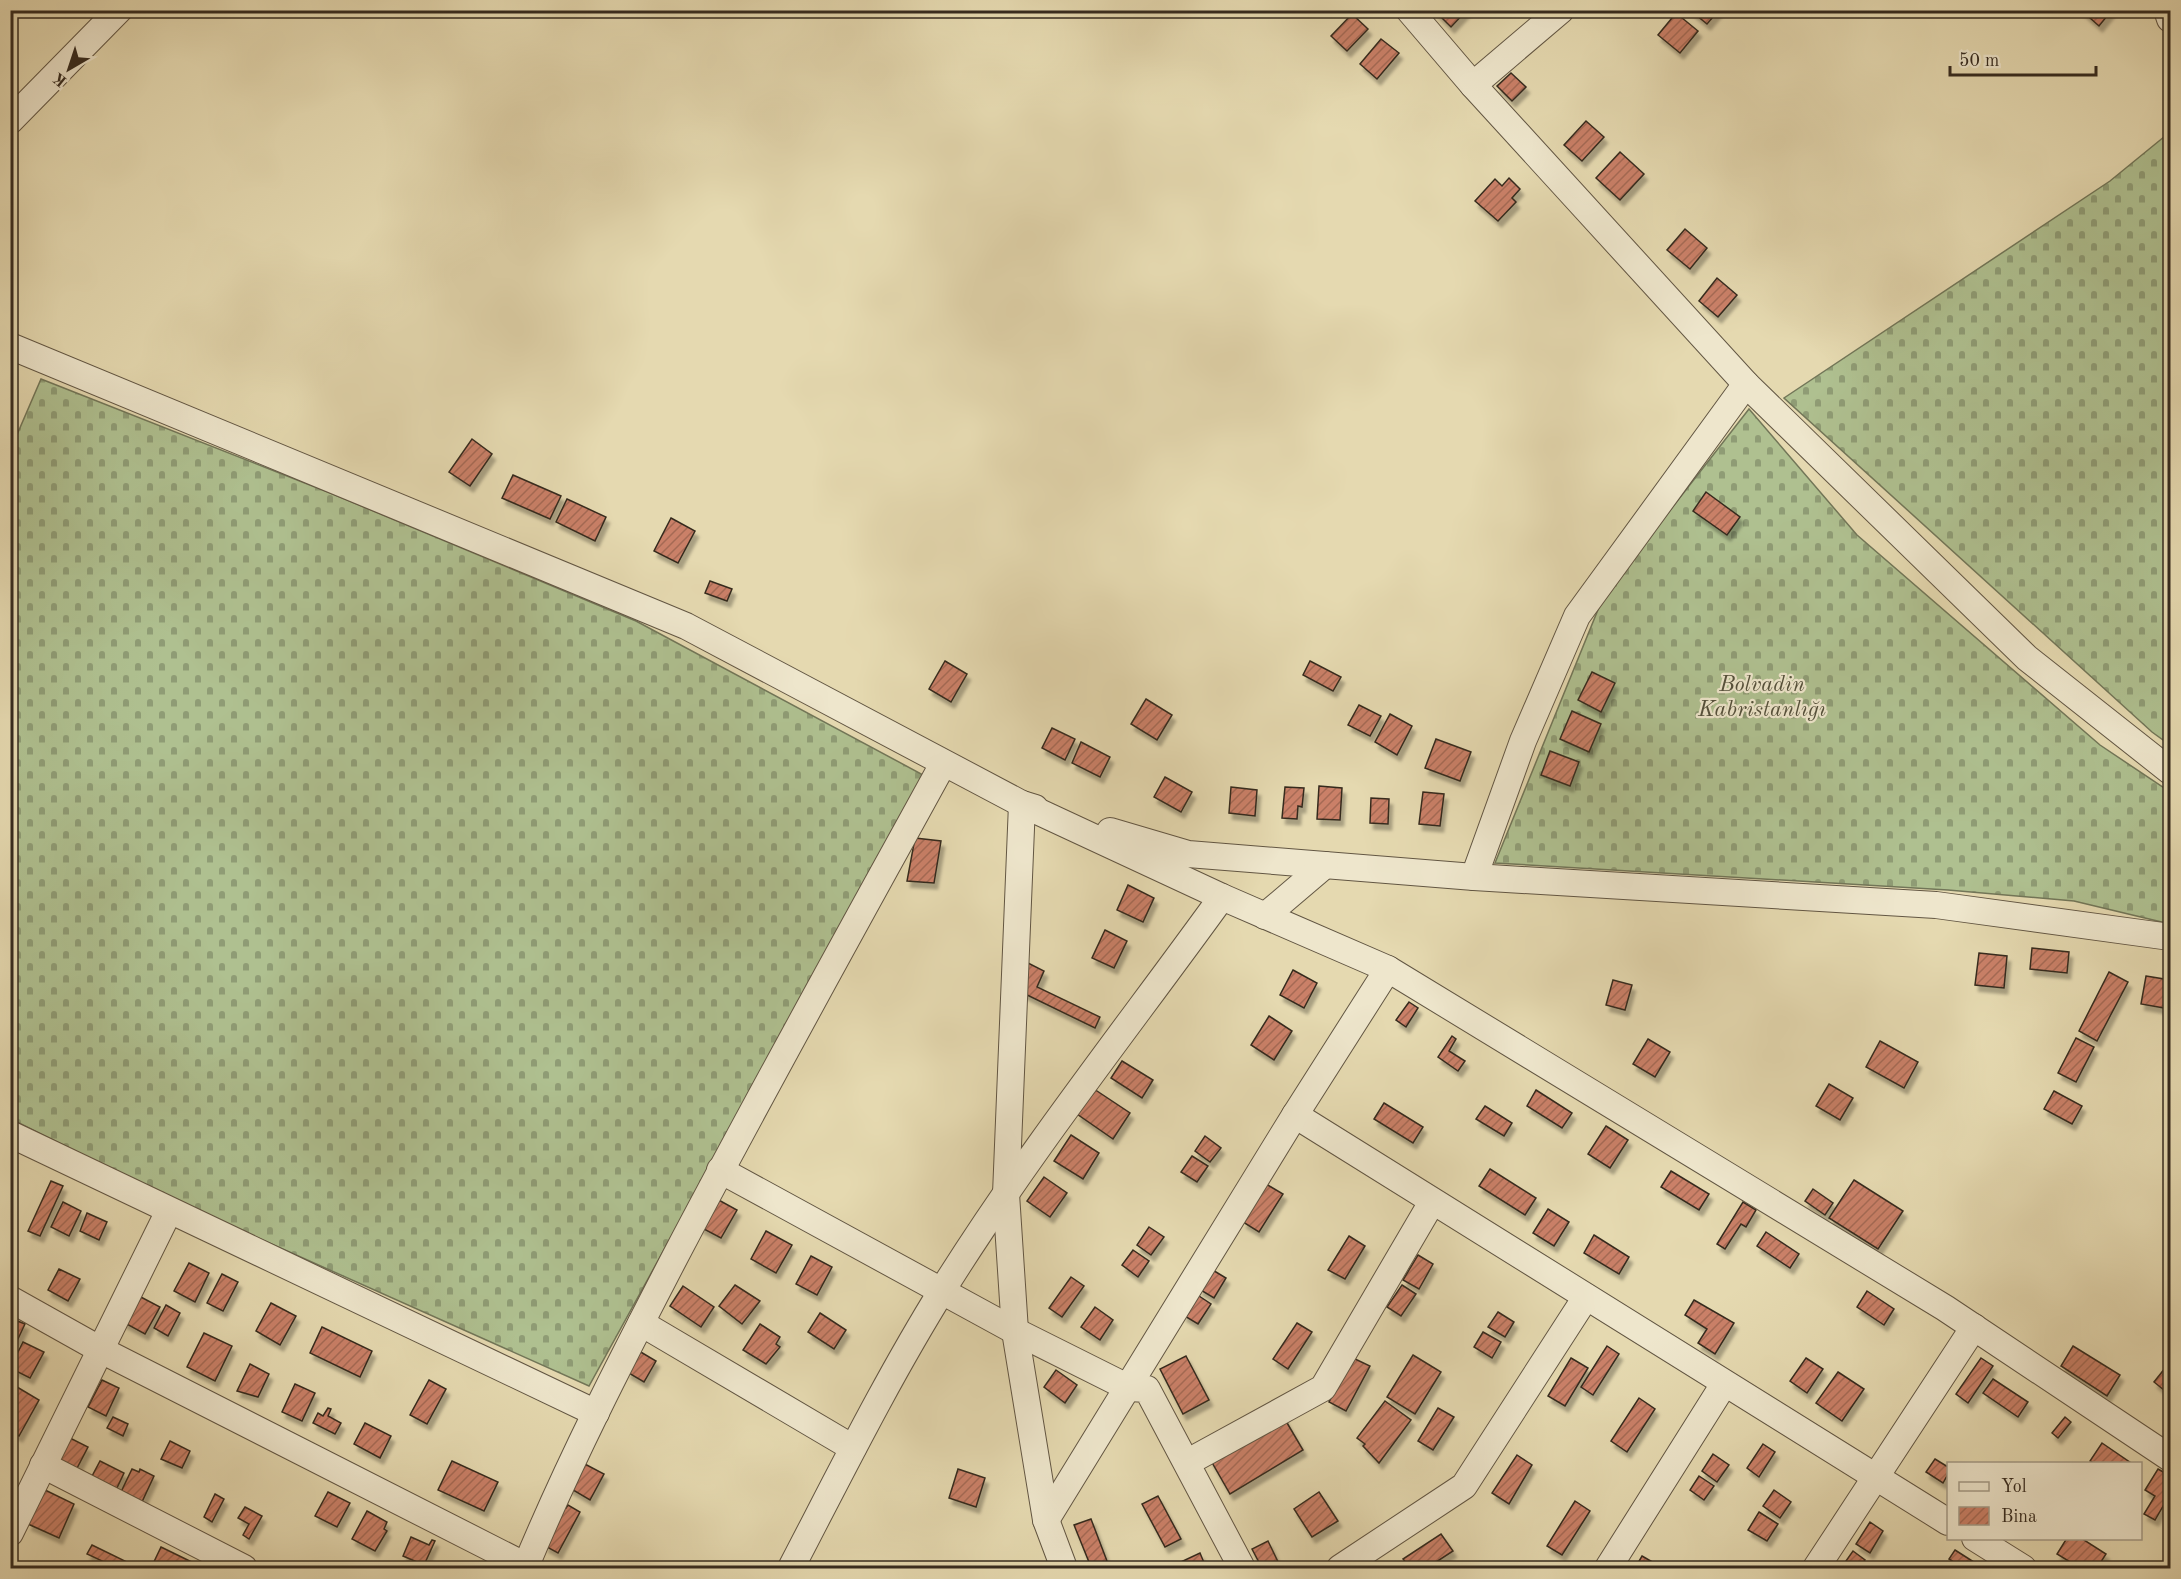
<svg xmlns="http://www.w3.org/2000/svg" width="2181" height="1579" font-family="'Old Standard TT',serif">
  <defs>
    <pattern id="cemetery-stones" width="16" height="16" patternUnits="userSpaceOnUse" patternTransform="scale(1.5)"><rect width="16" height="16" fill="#afc090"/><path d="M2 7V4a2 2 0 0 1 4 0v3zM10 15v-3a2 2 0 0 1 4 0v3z" fill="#8f9c75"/></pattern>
    <pattern id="building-hatch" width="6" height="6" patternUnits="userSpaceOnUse" patternTransform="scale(1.5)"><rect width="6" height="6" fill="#ca8067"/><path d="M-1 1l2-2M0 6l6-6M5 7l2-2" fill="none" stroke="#a56954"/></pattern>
    <filter id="shadow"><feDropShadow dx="3.5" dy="6" stdDeviation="1.5" flood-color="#0004"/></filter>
  </defs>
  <rect width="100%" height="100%" fill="#e5d9b0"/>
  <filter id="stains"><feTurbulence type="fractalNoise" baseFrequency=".00333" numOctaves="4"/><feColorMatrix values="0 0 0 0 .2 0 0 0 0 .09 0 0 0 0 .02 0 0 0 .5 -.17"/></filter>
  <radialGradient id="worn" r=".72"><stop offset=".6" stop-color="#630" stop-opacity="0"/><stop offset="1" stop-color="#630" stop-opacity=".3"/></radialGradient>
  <g fill="url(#cemetery-stones)" stroke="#727658" stroke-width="1.5">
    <path d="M2170,132V745L2152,732L1784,398L2110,181Z"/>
    <path d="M41,379L330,493L636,621L925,776L589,1386L171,1199L11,1119L10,451Z"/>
    <path d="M1749,409L1857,535L2100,745L2170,792V924L2074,901L1948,890L1495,863L1604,595Z"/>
  </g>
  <g fill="url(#building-hatch)" stroke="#362b1f" stroke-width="1.5" filter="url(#shadow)">
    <path d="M1434,10H1467L1451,27Z"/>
    <path d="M1690,10H1719L1707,24Z"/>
    <path d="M2081,10H2112L2099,26Z"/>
    <path d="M1676,13L1698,31L1680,53L1658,35Z"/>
    <path d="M1352,14L1368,29L1347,51L1331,36Z"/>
    <path d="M1381,39L1399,53L1377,79L1360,64Z"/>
    <path d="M1511,73L1526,87L1512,101L1497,86Z"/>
    <path d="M1586,121L1604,137L1582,161L1564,145Z"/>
    <path d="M1620,152L1644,174L1620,200L1596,178Z"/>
    <path d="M1509,178L1520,189L1512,198L1516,202L1498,221L1475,201L1495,179L1502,186Z"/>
    <path d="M1685,229L1707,248L1690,269L1667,250Z"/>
    <path d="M1717,278L1737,295L1718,317L1699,301Z"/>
    <path d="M472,439L492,454L470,486L449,472Z"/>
    <path d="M513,475L561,496L550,519L502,498Z"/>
    <path d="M1706,492L1740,517L1727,535L1693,511Z"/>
    <path d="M567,499L606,517L595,541L556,522Z"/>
    <path d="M671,518L695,531L678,563L654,551Z"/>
    <path d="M710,581L732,589L727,601L705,593Z"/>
    <path d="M945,661L967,674L951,702L929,689Z"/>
    <path d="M1310,661L1341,677L1333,691L1303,675Z"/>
    <path d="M1592,672L1615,683L1601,712L1578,700Z"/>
    <path d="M1146,699L1172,715L1157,740L1131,724Z"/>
    <path d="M1359,705L1381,716L1370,736L1348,725Z"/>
    <path d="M1572,711L1601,724L1589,752L1560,739Z"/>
    <path d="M1390,714L1412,726L1397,755L1375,742Z"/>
    <path d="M1052,728L1075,739L1065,760L1042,748Z"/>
    <path d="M1436,739L1471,752L1460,781L1425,768Z"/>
    <path d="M1081,742L1110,757L1100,777L1072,763Z"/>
    <path d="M1550,751L1579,762L1570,786L1541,775Z"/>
    <path d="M1165,777L1192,792L1181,812L1154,797Z"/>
    <path d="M1319,786L1342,788L1340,820L1317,819Z"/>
    <path d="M1231,787L1257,790L1255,816L1229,813Z"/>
    <path d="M1285,787L1304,788L1302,807L1298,806L1297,819L1282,818Z"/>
    <path d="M1423,792L1444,794L1440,826L1419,824Z"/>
    <path d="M1371,798L1389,799L1388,824L1370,823Z"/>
    <path d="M915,838L941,841L934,883L907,881Z"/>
    <path d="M1128,885L1154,898L1143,922L1117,910Z"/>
    <path d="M1105,930L1127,941L1114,968L1092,958Z"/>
    <path d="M2032,948L2069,952L2067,973L2030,969Z"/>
    <path d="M1979,953L2007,956L2004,988L1975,985Z"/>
    <path d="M1026,962L1044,971L1037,987L1100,1017L1095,1028L1021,992Z"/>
    <path d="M1293,970L1317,983L1304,1008L1280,995Z"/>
    <path d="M2109,972L2128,982L2097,1041L2079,1031Z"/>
    <path d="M2146,976L2170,980V1009L2141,1004Z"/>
    <path d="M1613,980L1632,985L1625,1010L1606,1005Z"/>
    <path d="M1409,1002L1418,1008L1406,1027L1396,1020Z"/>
    <path d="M1269,1016L1292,1031L1274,1060L1251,1045Z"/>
    <path d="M1452,1036L1456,1039L1449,1051L1465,1061L1458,1071L1438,1057Z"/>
    <path d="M2076,1038L2094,1047L2076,1082L2058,1073Z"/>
    <path d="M1648,1039L1670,1052L1655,1077L1633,1064Z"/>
    <path d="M1880,1041L1918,1062L1904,1088L1866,1067Z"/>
    <path d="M1122,1061L1153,1080L1142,1098L1111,1078Z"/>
    <path d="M1829,1084L1853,1098L1840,1120L1816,1106Z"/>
    <path d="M1094,1089L1130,1113L1113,1139L1077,1114Z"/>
    <path d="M1536,1090L1572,1113L1562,1128L1527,1106Z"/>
    <path d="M2054,1091L2082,1106L2072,1124L2044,1109Z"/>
    <path d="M1384,1103L1423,1127L1413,1143L1374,1119Z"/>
    <path d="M1485,1106L1512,1123L1504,1136L1476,1119Z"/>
    <path d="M1606,1126L1628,1140L1610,1168L1588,1154Z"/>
    <path d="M1071,1135L1099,1153L1083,1179L1054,1161Z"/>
    <path d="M1205,1136L1221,1148L1210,1162L1195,1151Z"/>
    <path d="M1192,1156L1208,1166L1197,1182L1181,1172Z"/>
    <path d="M1490,1169L1536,1198L1525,1215L1479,1186Z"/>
    <path d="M1671,1171L1709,1194L1699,1210L1661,1187Z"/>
    <path d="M1044,1177L1067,1193L1050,1217L1027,1201Z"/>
    <path d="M1854,1180L1903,1211L1878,1249L1829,1218Z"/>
    <path d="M51,1181L63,1186L40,1236L28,1231Z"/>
    <path d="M1266,1184L1283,1194L1259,1232L1243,1222Z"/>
    <path d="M1813,1189L1833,1203L1825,1215L1805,1201Z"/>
    <path d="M715,1198L737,1210L721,1238L700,1227Z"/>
    <path d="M63,1202L81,1211L69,1236L51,1227Z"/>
    <path d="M1743,1202L1756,1210L1746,1227L1741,1224L1725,1249L1717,1244Z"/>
    <path d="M1548,1209L1569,1222L1554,1246L1533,1233Z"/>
    <path d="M87,1213L107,1222L99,1240L80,1231Z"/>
    <path d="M1149,1227L1164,1237L1151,1255L1137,1245Z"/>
    <path d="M766,1231L792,1245L776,1273L751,1259Z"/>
    <path d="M1766,1232L1799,1254L1790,1268L1757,1246Z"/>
    <path d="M1594,1235L1629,1257L1619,1274L1584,1253Z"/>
    <path d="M1349,1236L1365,1246L1345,1279L1328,1270Z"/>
    <path d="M1133,1250L1149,1261L1138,1277L1122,1265Z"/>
    <path d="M1418,1255L1433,1264L1419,1289L1403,1280Z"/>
    <path d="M811,1256L832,1267L817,1295L796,1284Z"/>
    <path d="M189,1263L209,1273L195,1302L174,1291Z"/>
    <path d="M59,1269L80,1279L68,1301L48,1290Z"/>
    <path d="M1211,1269L1226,1278L1214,1298L1199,1289Z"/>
    <path d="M222,1274L238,1282L223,1311L207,1303Z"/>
    <path d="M1071,1277L1084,1286L1062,1317L1049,1308Z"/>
    <path d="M735,1285L760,1301L742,1324L719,1306Z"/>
    <path d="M1402,1285L1416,1294L1401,1316L1387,1307Z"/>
    <path d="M683,1286L714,1307L701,1327L670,1306Z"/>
    <path d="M1867,1291L1894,1309L1884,1325L1857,1307Z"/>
    <path d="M1196,1294L1211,1304L1198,1324L1183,1315Z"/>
    <path d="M137,1295L160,1307L145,1334L123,1322Z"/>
    <path d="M1694,1300L1734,1323L1715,1354L1698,1343L1707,1329L1685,1315Z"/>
    <path d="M271,1303L296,1316L280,1345L256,1331Z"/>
    <path d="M166,1305L180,1313L168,1336L154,1328Z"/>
    <path d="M1095,1307L1113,1320L1100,1340L1081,1327Z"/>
    <path d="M1498,1312L1514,1322L1505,1337L1488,1327Z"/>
    <path d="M820,1313L846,1330L834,1349L808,1332Z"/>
    <path d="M10,1318L25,1324L17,1341L10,1337Z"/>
    <path d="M1297,1323L1312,1332L1288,1369L1273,1359Z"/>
    <path d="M760,1324L780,1337L776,1344L780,1347L766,1364L743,1350Z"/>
    <path d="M322,1327L372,1351L360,1377L310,1353Z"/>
    <path d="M1483,1332L1501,1342L1492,1358L1474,1347Z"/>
    <path d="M204,1333L232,1346L215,1381L187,1367Z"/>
    <path d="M23,1342L44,1352L30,1378L10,1368Z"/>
    <path d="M1607,1346L1619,1354L1593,1395L1581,1387Z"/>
    <path d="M2073,1346L2120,1375L2107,1396L2061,1366Z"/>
    <path d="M639,1351L656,1361L644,1382L627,1372Z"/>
    <path d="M1413,1355L1441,1372L1415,1414L1387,1397Z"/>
    <path d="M1186,1356L1209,1400L1183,1414L1160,1369Z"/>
    <path d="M1353,1358L1370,1366L1346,1411L1329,1402Z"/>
    <path d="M1571,1358L1588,1368L1565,1406L1548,1396Z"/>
    <path d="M1806,1358L1823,1369L1807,1393L1790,1381Z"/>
    <path d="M1981,1358L1993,1366L1968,1403L1956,1394Z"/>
    <path d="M2170,1362V1395L2154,1382Z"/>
    <path d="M250,1364L269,1374L258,1397L237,1391Z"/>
    <path d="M1056,1370L1077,1385L1065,1403L1044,1387Z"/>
    <path d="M1838,1372L1864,1389L1842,1421L1816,1403Z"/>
    <path d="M1993,1379L2028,1402L2018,1417L1983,1393Z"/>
    <path d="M102,1380L119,1388L106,1416L88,1407Z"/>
    <path d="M429,1380L446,1389L427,1424L410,1415Z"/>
    <path d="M295,1384L315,1393L302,1421L282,1412Z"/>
    <path d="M17,1387L39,1400L19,1436L10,1431V1398Z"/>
    <path d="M1639,1398L1655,1409L1627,1452L1611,1441Z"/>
    <path d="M1385,1401L1411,1420L1379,1463L1363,1446L1365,1444L1357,1438Z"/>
    <path d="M328,1408L331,1409L328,1416L341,1423L335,1434L313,1423L318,1413L323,1416Z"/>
    <path d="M1438,1408L1454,1417L1433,1450L1418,1441Z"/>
    <path d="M1283,1416L1303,1450L1230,1494L1210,1459Z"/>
    <path d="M113,1417L128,1424L123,1436L107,1428Z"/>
    <path d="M2065,1417L2071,1422L2058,1438L2052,1433Z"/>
    <path d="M365,1423L391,1436L380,1458L354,1444Z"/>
    <path d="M66,1436L88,1447L75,1472L53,1461Z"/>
    <path d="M170,1441L190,1451L182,1468L161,1459Z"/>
    <path d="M2102,1443L2131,1463V1464H2095L2090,1461Z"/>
    <path d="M1763,1444L1775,1452L1759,1477L1747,1468Z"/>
    <path d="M1713,1454L1729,1465L1717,1482L1702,1471Z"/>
    <path d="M1517,1455L1532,1465L1509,1504L1492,1493Z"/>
    <path d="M1935,1459L1948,1467V1474L1943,1483L1926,1472Z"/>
    <path d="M100,1461L124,1473L115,1492L90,1480Z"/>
    <path d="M452,1461L498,1482L484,1511L438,1490Z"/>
    <path d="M581,1462L604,1474L590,1500L568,1487Z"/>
    <path d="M132,1469L139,1472L140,1469L154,1476L141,1504L120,1494Z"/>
    <path d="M958,1469L985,1478L976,1507L949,1498Z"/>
    <path d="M2158,1469L2170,1476V1494L2155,1520L2144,1514L2155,1496L2145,1490Z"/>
    <path d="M1699,1476L1714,1486L1704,1500L1690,1490Z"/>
    <path d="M43,1489L74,1504L59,1538L28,1524Z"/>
    <path d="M1774,1490L1791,1502L1780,1518L1763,1506Z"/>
    <path d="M328,1492L350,1503L337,1527L315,1516Z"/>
    <path d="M1319,1492L1338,1521L1312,1537L1294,1509Z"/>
    <path d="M215,1494L224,1499L212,1522L204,1517Z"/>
    <path d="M1158,1496L1181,1539L1165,1547L1142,1504Z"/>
    <path d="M1575,1501L1590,1511L1562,1555L1547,1546Z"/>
    <path d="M558,1503L566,1508L568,1505L580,1512L558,1553L545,1546Z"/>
    <path d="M245,1507L262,1516L249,1539L243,1535L249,1524L238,1518Z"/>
    <path d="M367,1511L387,1522L384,1529L387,1531L375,1551L352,1539Z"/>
    <path d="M1759,1512L1778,1524L1767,1541L1748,1530Z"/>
    <path d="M1091,1519L1107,1561L1091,1567L1074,1525Z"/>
    <path d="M1870,1522L1883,1531L1870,1553L1856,1544Z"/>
    <path d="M1441,1534L1453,1551L1427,1568H1410L1403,1559Z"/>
    <path d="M411,1537L429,1545L432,1540L435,1541L424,1565L403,1556Z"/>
    <path d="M2067,1538H2081L2106,1554L2097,1568H2080L2057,1554Z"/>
    <path d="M1268,1541L1281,1568H1262L1252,1549Z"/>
    <path d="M92,1545L127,1562L124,1568H117L87,1554Z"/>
    <path d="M161,1547L204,1568H151Z"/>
    <path d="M1955,1550L1977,1564L1974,1568H1963L1949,1559Z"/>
    <path d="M1853,1551L1865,1560L1859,1568H1841Z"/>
    <path d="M1200,1553L1205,1565L1198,1568H1168Z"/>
    <path d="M1642,1556L1661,1567L1660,1568H1635Z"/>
  </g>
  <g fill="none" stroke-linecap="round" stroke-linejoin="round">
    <g stroke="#625643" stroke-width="28">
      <g id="minor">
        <path d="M1409,10L1473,85L1746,384L2027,658L2170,771"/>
        <path d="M2167,10L2170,19"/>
        <path d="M1473,85L1561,10"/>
        <path d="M10,121L119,10"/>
        <path d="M10,346L686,626L1022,804L1222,897L1388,969L1945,1308L2170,1458"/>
        <path d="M1035,808L1022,804L1006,1194L1015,1331L1046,1520L1064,1568"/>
        <path d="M1110,831L1188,854L1474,877L1936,905L2170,937"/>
        <path d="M1474,877L1523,741L1577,616L1746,384"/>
        <path d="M1265,916L1325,865"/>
        <path d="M1295,1115L1948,1522"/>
        <path d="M10,1134L596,1413"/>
        <path d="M720,1170L1015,1331L1129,1388L1147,1389L1242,1568"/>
        <path d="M10,1299L101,1350L530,1568"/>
        <path d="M641,1323L853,1448"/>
        <path d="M1188,1462L1323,1388L1432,1202"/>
        <path d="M43,1465L244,1568"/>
        <path d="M1046,1520L1295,1115L1388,969"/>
        <path d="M10,1533L169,1211"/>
        <path d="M1975,1538L2023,1568"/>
        <path d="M525,1568C569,1462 622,1359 675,1257C762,1091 853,928 943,764"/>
        <path d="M791,1568C840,1474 887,1379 943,1289C1028,1153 1128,1027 1222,897"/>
        <path d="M1340,1568L1464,1486L1586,1297"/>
        <path d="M1608,1568L1724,1384"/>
        <path d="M1816,1568L1974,1327"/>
      </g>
    </g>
    <use href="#minor" stroke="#eee6cc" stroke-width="26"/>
  </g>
  <g text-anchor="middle" stroke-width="4.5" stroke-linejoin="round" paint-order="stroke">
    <g font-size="22" font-style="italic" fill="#54503b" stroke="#eee6cc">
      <text x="1762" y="691">Bolvadin<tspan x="1762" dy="25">Kabristanlığı</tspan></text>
    </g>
  </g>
  <rect width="2181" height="1579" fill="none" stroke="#e5d9b0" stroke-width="36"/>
  <rect x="12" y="12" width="2157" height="1555" fill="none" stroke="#362b1f" stroke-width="3"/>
  <rect x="18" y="18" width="2145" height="1543" fill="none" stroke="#362b1f" stroke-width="1.5"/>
  <rect x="1947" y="1462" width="195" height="78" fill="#eee6cc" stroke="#a49b87" stroke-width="1.5"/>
  <rect x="1959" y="1482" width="30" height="9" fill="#eee6cc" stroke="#a49b87" stroke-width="1.5"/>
  <text x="2001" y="1492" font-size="18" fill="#362b1f">Yol</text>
  <rect x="1959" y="1507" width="30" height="18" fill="url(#building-hatch)" stroke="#a49b87" stroke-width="1.5"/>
  <text x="2001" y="1522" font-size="18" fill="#362b1f">Bina</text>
  <g transform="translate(69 69) rotate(219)" stroke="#eee6cc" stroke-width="4.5" paint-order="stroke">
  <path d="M0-4.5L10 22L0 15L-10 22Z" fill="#362b1f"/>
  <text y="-9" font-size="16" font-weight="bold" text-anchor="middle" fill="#362b1f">K</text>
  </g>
  <path d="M1950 66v9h146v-9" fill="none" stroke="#362b1f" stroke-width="3"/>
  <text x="1959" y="66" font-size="18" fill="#362b1f" stroke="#eee6cc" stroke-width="4.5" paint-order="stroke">50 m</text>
  <rect width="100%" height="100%" filter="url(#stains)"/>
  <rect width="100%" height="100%" fill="url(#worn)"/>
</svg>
